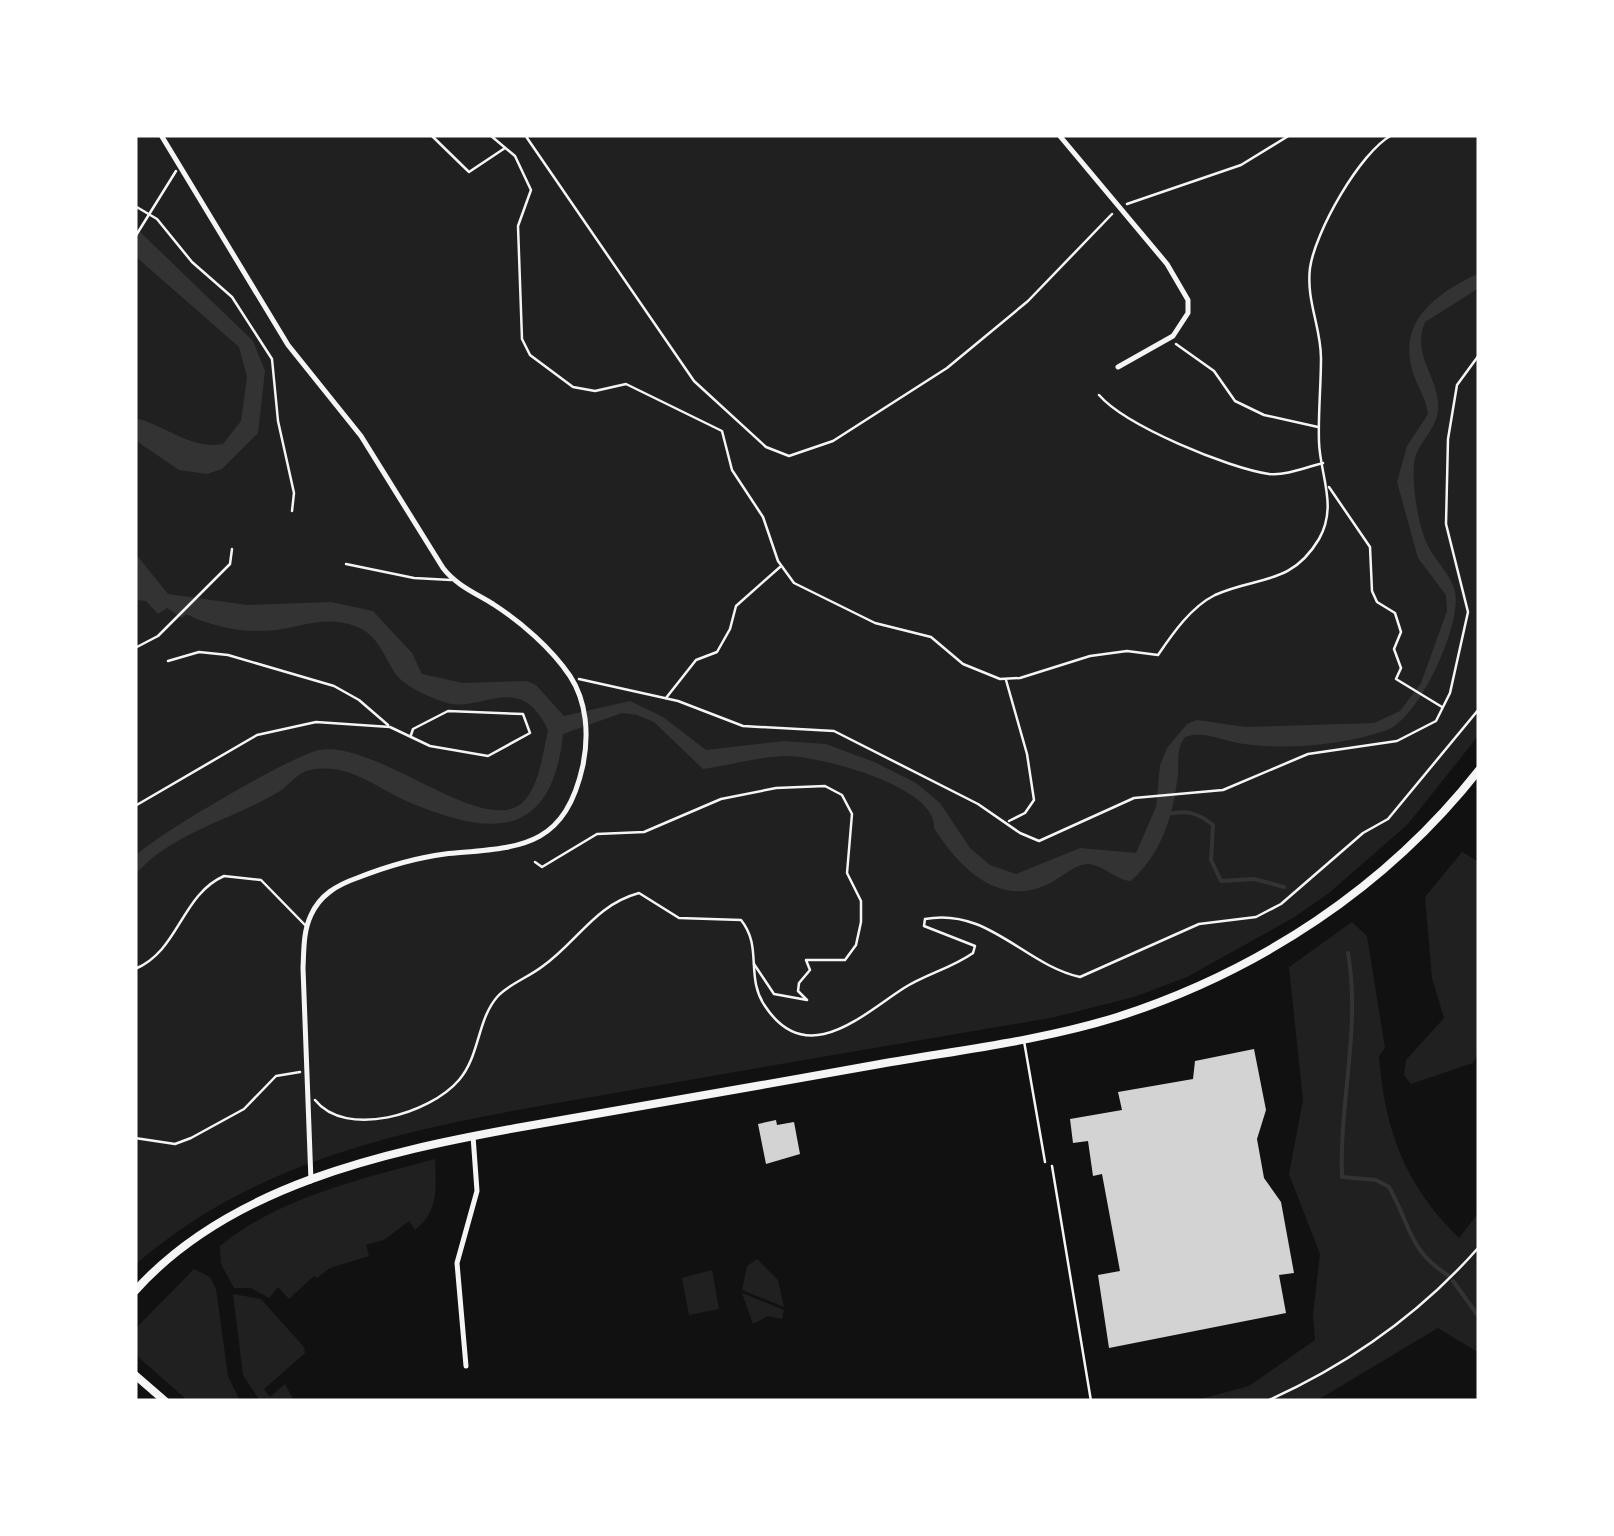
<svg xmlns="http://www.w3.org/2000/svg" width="1614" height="1536" font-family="'IBM Plex Sans',sans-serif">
  <rect width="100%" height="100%" fill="#111"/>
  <g fill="#202020">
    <path d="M135,135H1479V735L1408,824L1329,893L1293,918L1187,977L1134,997L1051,1018C910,1042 768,1066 626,1091C452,1122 273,1144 135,1265Z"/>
    <path d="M1462,852L1479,862V1052L1473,1063L1411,1084L1404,1075L1406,1060L1444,1018L1432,978L1425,897Z"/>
    <path d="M1352,922L1367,936L1385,1048L1379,1056C1385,1130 1404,1184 1459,1238L1479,1212V1353L1438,1328L1316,1401H1193L1249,1386L1315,1340L1313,1314L1320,1254L1289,1174L1303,1100L1289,967Z"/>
    <path d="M435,1159C436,1188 439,1211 415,1230L409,1221L384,1240L366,1245L369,1256L330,1268L317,1278L314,1276L289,1299L278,1287L269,1298L251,1288H234L221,1264L220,1246C280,1197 361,1179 435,1159Z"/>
    <path d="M757,1259L778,1280L784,1307L742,1290L747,1266Z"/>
    <path d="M194,1269L210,1277L216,1289L228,1376L240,1401H188L135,1354V1329Z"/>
    <path d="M712,1270L719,1309L689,1315L682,1278Z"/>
    <path d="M742,1293L784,1310L782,1319L768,1316L753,1324Z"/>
    <path d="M233,1294L261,1299L304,1347L305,1353L264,1389L270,1397L285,1384L294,1401H260L243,1375Z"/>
  </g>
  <g fill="#333">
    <path d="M135,227L253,341L265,371L258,433L222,469L207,474L179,470L135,440V418C165,425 191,450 223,444L241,421L247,377L239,347L135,256Z"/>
    <path d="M1479,273V288L1425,322C1412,353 1435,373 1438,402C1441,429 1416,441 1414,464C1412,486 1418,526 1428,546C1436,562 1451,574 1455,592C1462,625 1419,718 1387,730C1345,745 1288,750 1244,744C1223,742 1206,730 1185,737C1176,749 1179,760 1178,774C1173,816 1162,853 1131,881C1115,880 1104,865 1088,864C1074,864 1059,880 1046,885C999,907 959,868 934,828C938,787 822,757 789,756C762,756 731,765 703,769L654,722L637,715L622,713L563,734C552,839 492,837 411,803C386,793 362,773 334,769C325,768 312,768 304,772C295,776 288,786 280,791C233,820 172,832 135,875V856C159,833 289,757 319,750C377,739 486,841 524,801C540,784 543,751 548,730C520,670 482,713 447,703C432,698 405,688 395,673C380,649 376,629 344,623C319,618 300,627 276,630C246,634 213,627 186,614L182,618L167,608L158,614L146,601L135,600V553L168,594L247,605L331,602L373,611L412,653L422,674L463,683L527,681L536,685L564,716L630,701L663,717L706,750L784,741L826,744L874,762L916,783L940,803L970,848L990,865L1016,874L1080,848L1136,853L1156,807L1160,765L1167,748L1187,724L1197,720L1246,727L1374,723L1400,711L1421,683L1447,611L1446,595L1418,558L1397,482L1407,446L1428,414C1426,399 1419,389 1414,376C1395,321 1436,294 1479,273Z"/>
  </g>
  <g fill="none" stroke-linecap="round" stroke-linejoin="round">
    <g stroke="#333" stroke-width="4">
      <path d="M1167,814C1186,810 1197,812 1213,825L1211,860L1221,881L1254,879L1284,887"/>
      <path d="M1348,953C1361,1028 1339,1102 1342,1177L1376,1180L1389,1187C1411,1226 1408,1250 1449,1276"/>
      <path d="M1453,1281L1479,1317"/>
    </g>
  </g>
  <g fill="#d3d3d3">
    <path d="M1254,1049L1266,1110L1257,1139L1264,1178L1281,1202L1294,1273L1279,1275L1286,1313L1109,1348L1098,1275L1120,1271L1102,1174L1093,1176L1088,1141L1073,1143L1070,1119L1122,1110L1118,1092L1193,1079L1195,1061Z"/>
    <path d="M776,1120L777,1125L794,1122L800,1154L766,1164L758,1124Z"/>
  </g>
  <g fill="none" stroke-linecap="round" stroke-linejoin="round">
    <g stroke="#f5f5f5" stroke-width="2.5">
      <path d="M431,135L469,172L505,148"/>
      <path d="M490,135L515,156L531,190L518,226L522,339L530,355L573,387L595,391L626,384L722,431L732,470L763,517L778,561L794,583L875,623L931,637L963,664L1000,679L1020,678L1090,656L1127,651L1158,655C1173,633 1191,607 1215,595C1257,576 1291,586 1319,539C1338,506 1320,475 1319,442C1318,414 1321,386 1321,358C1321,327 1306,301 1310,268C1315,232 1360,152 1392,135"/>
      <path d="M525,135L694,381L766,447L789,456L833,441L947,368L1028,301L1112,214"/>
      <path d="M1127,204L1241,165L1290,135"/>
      <path d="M135,206L157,219L192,262L232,297L272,359L278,421L294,493L292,511"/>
      <path d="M135,237L176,171"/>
      <path d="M1176,344L1214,371L1235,401L1264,415L1318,427"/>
      <path d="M1099,395C1126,426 1228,468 1269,474C1285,476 1307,467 1323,463"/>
      <path d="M1329,487L1370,547L1372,591L1377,602L1395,613L1401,632L1394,649L1401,668L1396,679L1442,707"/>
      <path d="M135,648L158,636L230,564L232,549"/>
      <path d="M168,661L199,652L228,655L334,686L359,700L388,725"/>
      <path d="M579,679L678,701L743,726L834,731L978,804L1020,833L1039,841L1134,798L1223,790L1308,754L1397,741L1436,721L1450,693L1468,612L1446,524L1448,439L1457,385L1479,355"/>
      <path d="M1006,680L1027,754L1034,800L1025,813L1009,821"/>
      <path d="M666,698L696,660L717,652L730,629L736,606L780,567"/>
      <path d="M135,806L257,735L316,722L390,727L430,746L488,756L530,733L523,714L448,711L413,729L411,735"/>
      <path d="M535,862L542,867L597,834L644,832L721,799L776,788L825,786L842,795L852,814L847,873L861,901V922L856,945L845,960H806L810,970L799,983L798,991L807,1000L774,994L754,964"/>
      <path d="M315,1100C346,1139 430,1114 459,1080C480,1056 477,1019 498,996C509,984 529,977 543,966C578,941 595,905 639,893L679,918L741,920C763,947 745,977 765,1006C807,1070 863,1014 904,988C926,974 952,968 973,953L975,946L924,926L925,919C988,907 1025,965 1080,977L1199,924L1256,917L1281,904L1363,833L1388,819L1479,709"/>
      <path d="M135,1138L175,1144L191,1138L244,1109L276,1076L300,1072"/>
      <path d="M1052,1166L1091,1401"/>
      <path d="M1267,1401C1347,1365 1421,1313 1479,1247"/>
    </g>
    <g stroke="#f5f5f5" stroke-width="2.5">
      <path d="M346,564L414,578L451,580"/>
      <path d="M135,969C179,951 181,895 224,876L261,880L306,926"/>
      <path d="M1024,1041L1045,1162"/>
    </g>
    <g stroke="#f5f5f5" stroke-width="5">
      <path d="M161,135L288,345L361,436L443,568C456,585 475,593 493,604C521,622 551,648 570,676C587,702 589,735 583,765C564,851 517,847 445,854C414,858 385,867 357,878C337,885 320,895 311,915C303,932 304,950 303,968L311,1181"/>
      <path d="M1059,135L1167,264L1188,300V313L1173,336L1118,367"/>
      <path d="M466,1366L457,1263L477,1191L473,1136"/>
    </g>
    <path stroke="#f5f5f5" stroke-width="8" d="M135,1291C229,1186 384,1152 516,1128C638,1106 759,1086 880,1064C959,1050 1040,1041 1117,1017C1259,971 1386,888 1479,770"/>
    <path stroke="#f5f5f5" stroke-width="8" d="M135,1375L165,1401"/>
    <path stroke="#9a9a9a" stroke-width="2.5" d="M135,1399L138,1401"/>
  </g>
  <rect width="1614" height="1536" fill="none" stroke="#ffffff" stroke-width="275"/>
</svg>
